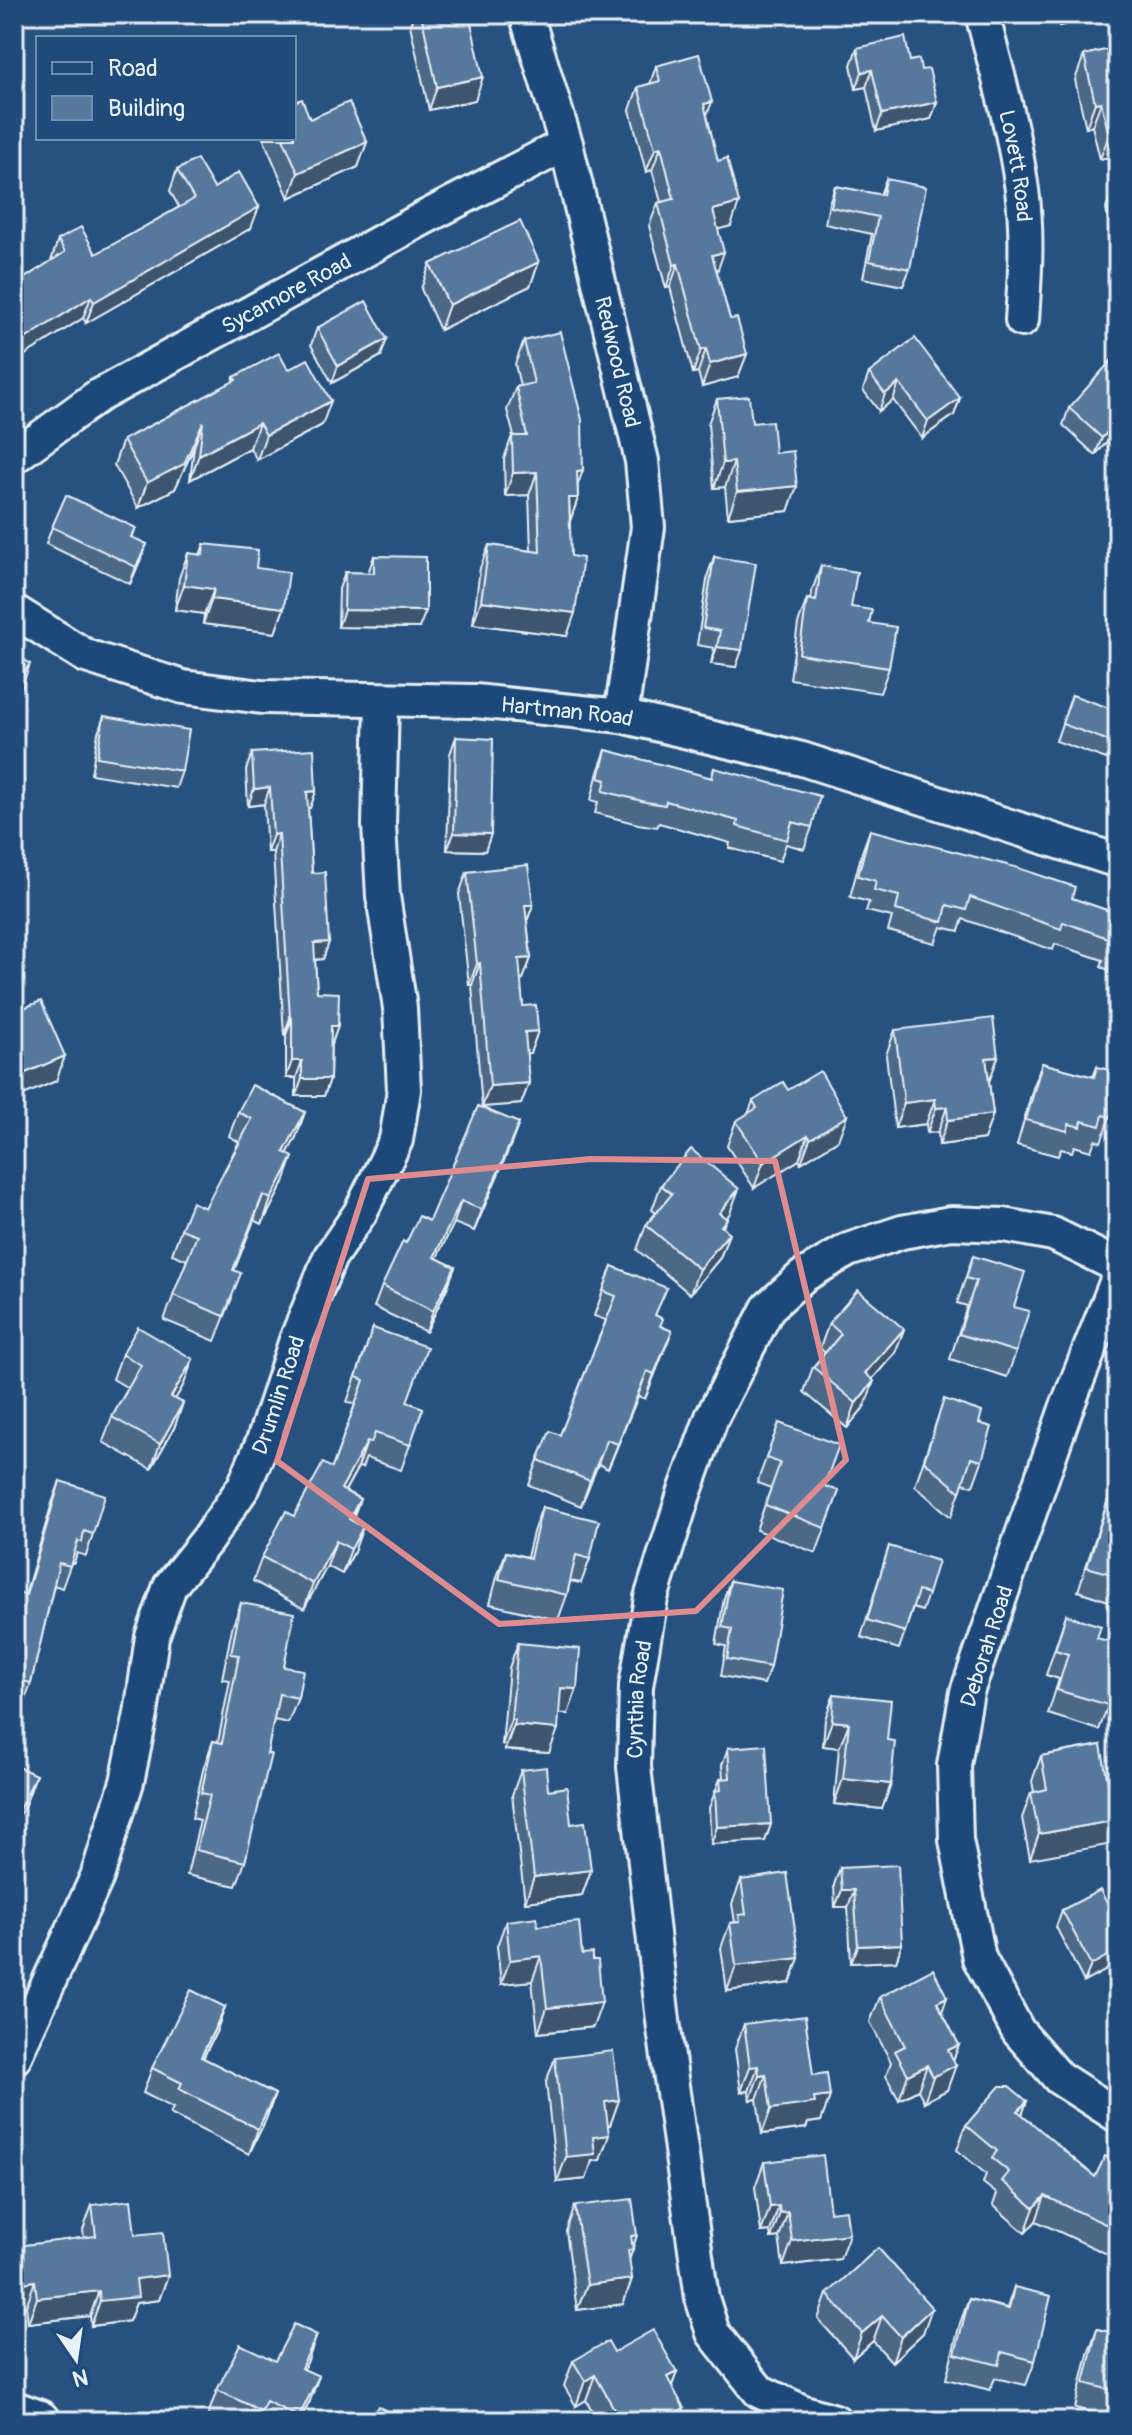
<svg xmlns="http://www.w3.org/2000/svg" width="1132" height="2435" font-family="Pangolin,sans-serif">
  <rect width="100%" height="100%" fill="#27517f"/>
  <filter id="ink" filterUnits="userSpaceOnUse"><feTurbulence type="fractalNoise" baseFrequency=".0125" numOctaves="2"/><feDisplacementMap in="SourceGraphic" scale="16" xChannelSelector="R" yChannelSelector="G"/><feConvolveMatrix kernelMatrix="1 2 1 2 8 2 1 2 1" color-interpolation-filters="sRGB"/></filter>
  <g filter="url(#ink)">
    <g fill="none" stroke-linecap="round" stroke-linejoin="round">
      <g stroke="#e8f1f8" stroke-width="38">
        <g id="minor">
          <path id="s1" d="M526,14L566,144L642,461L648,527L621,716"/>
          <path id="s2" d="M982,14C997,72 1014,130 1022,190C1028,233 1025,277 1022,320"/>
          <path id="s3" d="M14,457L98,396L422,219L566,144"/>
          <path id="s4" d="M14,611L86,656L183,687L262,697L475,701L621,716L802,759L1118,861"/>
          <path d="M1118,1278L1066,1409L967,1692L954,1765L956,1840L979,1958L1018,2031L1059,2078L1118,2116"/>
          <path id="s5" d="M14,2058L97,1877L127,1782L141,1714L152,1637L170,1586L207,1540L244,1486L263,1441L296,1340L330,1257L360,1213L396,1140L404,1090L400,1008L383,896L379,825L382,701"/>
          <path id="s6" d="M835,2421L801,2411L759,2391L713,2333L702,2298L664,2029L634,1767L636,1686L651,1598L684,1494L712,1417L768,1308L803,1276L848,1250L902,1232L951,1223L1004,1225L1053,1234L1118,1266"/>
        </g>
      </g>
      <g stroke="#e8f1f8" stroke-width="46">
        <path id="tertiary" d="M14,2412L39,2421"/>
      </g>
      <use href="#minor" stroke="#1f4a7a" stroke-width="32"/>
      <use href="#tertiary" stroke="#1f4a7a" stroke-width="40"/>
    </g>
    <g fill="#4b6787" stroke="#e8f1f8" stroke-width="2">
      <path d="M414,14H469L475,100L429,110L410,25Z"/>
      <path d="M1056,14H1097L1096,18L1059,26Z"/>
      <path d="M1118,47V155L1100,159L1092,126L1086,128L1075,80L1084,55Z"/>
      <path d="M857,48L910,61L921,70L937,102L931,119L876,131L866,87L856,89L851,65Z"/>
      <path d="M656,66L707,115L731,226L718,229L717,272L730,319L747,354L738,377L702,387L698,372L693,373L670,287L666,288L649,226L658,203L661,202L652,170L646,172L630,110L638,87L650,84Z"/>
      <path d="M310,119L367,142L358,167L289,198L263,138H294Z"/>
      <path d="M177,170L214,188L251,228L86,323L83,318L14,362V285L51,261L58,240L96,254L179,207L170,191Z"/>
      <path d="M886,179L910,269L903,286L863,278L872,234L825,224L829,203L835,186L880,195Z"/>
      <path d="M1115,184H1118V246L1114,247L1106,209Z"/>
      <path d="M539,262L530,286L440,330L421,289L430,264Z"/>
      <path d="M317,328L381,356L332,383L311,345Z"/>
      <path d="M524,341L578,486V498L570,521L567,636L473,624L480,568L489,545L531,551L529,495L505,496L504,459L512,436H514L507,410L516,387L520,386L515,364Z"/>
      <path d="M288,370L322,425L257,460L250,448L190,480L194,447L175,489L138,508L114,465L123,440L233,382L234,377Z"/>
      <path d="M869,373L960,398L954,415L922,438L893,400L879,411L863,390Z"/>
      <path d="M717,399L752,423L775,453L797,486L788,511L728,517L725,487L714,488L708,424Z"/>
      <path d="M1069,408L1118,430L1095,455L1063,425Z"/>
      <path d="M52,527L136,528L132,538L147,544L130,584L46,544Z"/>
      <path d="M204,544L256,568L284,608L275,633L203,624L204,614L175,610L179,578L188,553L200,555Z"/>
      <path d="M374,556L419,628L338,627L339,589L345,572L368,573Z"/>
      <path d="M714,557L736,667L711,664L714,648L697,645L708,574Z"/>
      <path d="M821,566L851,607L869,623L889,668L880,693L790,679L798,624L807,599L811,600L812,591Z"/>
      <path d="M1072,695L1118,726L1106,759L1056,741Z"/>
      <path d="M104,716L182,771L176,788L91,774L98,733Z"/>
      <path d="M456,737L491,834L485,851L447,850L450,754Z"/>
      <path d="M606,750L711,778L714,768L812,827L804,849L786,844L780,861L729,848L730,843L659,823L657,827L638,824L595,813L598,802L591,800L598,772Z"/>
      <path d="M252,753L316,791L310,808H308L312,873L329,942L323,959L315,960L317,992L338,1026L332,1043H331L330,1079L324,1096H296V1078H286V1035H284L273,852H267L264,804L248,806L246,770Z"/>
      <path d="M870,830L1118,914V973L1101,967L1103,960L1055,944L1053,950L963,919L959,931L941,927L935,943L888,931L892,917L866,911L869,902L850,897L862,852Z"/>
      <path d="M467,872L533,905L527,921L531,958L523,979L520,980L523,1006L538,1031L530,1053H526L529,1083L521,1104L482,1107L472,985H469L459,894Z"/>
      <path d="M14,1012L56,1081L14,1099Z"/>
      <path d="M895,1030L998,1057L989,1081L993,1114L984,1139L939,1145L938,1132L927,1133L926,1124L895,1128L886,1055Z"/>
      <path d="M1042,1063L1093,1077L1097,1067L1110,1117L1101,1142L1095,1140L1091,1151L1074,1146L1072,1152L1061,1149L1058,1156L1017,1145L1033,1088Z"/>
      <path d="M788,1090L838,1140L801,1163L799,1160L754,1188L727,1146L736,1121L748,1114L753,1101Z"/>
      <path d="M238,1112H305L296,1137L287,1154L284,1182L262,1224L254,1220L234,1271L232,1298L215,1341L164,1320L187,1260L172,1254L181,1229L205,1208L239,1142L229,1136Z"/>
      <path d="M519,1123L511,1144L474,1231L454,1223L436,1258L455,1267L447,1288L426,1332L374,1307L382,1286L406,1243L429,1221Z"/>
      <path d="M661,1185L730,1213L726,1219L723,1228L729,1233L720,1258L690,1294L637,1250L646,1225L656,1213L652,1210Z"/>
      <path d="M973,1256L1016,1352L1007,1377L950,1359L967,1306L957,1303Z"/>
      <path d="M612,1266L656,1316L660,1326L672,1331L645,1399L638,1396L608,1469L598,1464L581,1506L529,1485L538,1460L560,1435L606,1320L594,1316Z"/>
      <path d="M829,1323L904,1329L895,1353L872,1379L865,1406L847,1428L804,1392L813,1367L825,1353L820,1348Z"/>
      <path d="M373,1328L407,1402L423,1408L401,1470L366,1458L362,1468L358,1467L345,1491L360,1499L352,1521L354,1552L342,1574L327,1566L304,1609L253,1581L262,1557L332,1468L355,1404L347,1402Z"/>
      <path d="M122,1354L184,1384L175,1399L183,1403L174,1428L151,1469L103,1442L112,1417L128,1388L113,1379Z"/>
      <path d="M944,1399L979,1423L982,1461L973,1486L963,1483L951,1517L915,1486Z"/>
      <path d="M779,1423L824,1486L839,1491L816,1553L756,1530L771,1488L757,1483Z"/>
      <path d="M1117,1472L1118,1473V1604L1078,1591Z"/>
      <path d="M60,1481L93,1534L86,1556L77,1553L74,1563H71L62,1588L54,1585L31,1683L23,1705L14,1702V1592L25,1595L52,1503Z"/>
      <path d="M542,1507L590,1559L581,1583L570,1581L567,1595L558,1620L490,1604L497,1577L506,1552L527,1557L533,1532Z"/>
      <path d="M889,1546L928,1594L922,1611L913,1608L899,1649L861,1637Z"/>
      <path d="M730,1581L770,1667L764,1684L721,1676L726,1646L716,1644L724,1598Z"/>
      <path d="M241,1603L284,1667L298,1698L288,1723L274,1720L245,1862L236,1886L187,1875L200,1820L192,1818L204,1766L213,1741L218,1742L230,1680L222,1679L232,1628Z"/>
      <path d="M1066,1615L1108,1705L1099,1730L1048,1714L1059,1679L1046,1675Z"/>
      <path d="M518,1643L568,1714L559,1713L549,1753L505,1750L506,1745H502L509,1668Z"/>
      <path d="M834,1694L887,1740L891,1784L882,1809L834,1804L839,1748L823,1746L825,1719Z"/>
      <path d="M1101,1745L1030,1859L1022,1818L1031,1793L1034,1792L1032,1781L1041,1756Z"/>
      <path d="M728,1748L771,1824L765,1841L711,1844L709,1808L720,1779H723L722,1765Z"/>
      <path d="M521,1770L548,1790L571,1824L591,1870L582,1895L525,1902L512,1795Z"/>
      <path d="M840,1868L902,1944L896,1961L851,1963L848,1907H835L834,1885Z"/>
      <path d="M741,1880L799,1958L790,1983L727,1991L721,1948L730,1923L735,1922L732,1904Z"/>
      <path d="M1062,1910L1118,1924L1084,1982L1056,1927Z"/>
      <path d="M506,1921L538,1926L582,1954L593,2027L538,2033L532,1981L501,1984L497,1946Z"/>
      <path d="M880,1997H947L942,2012L959,2045L953,2060L947,2090L924,2102L918,2090L899,2100L886,2076L891,2062L870,2022Z"/>
      <path d="M225,2007L216,2032L203,2058L275,2094L266,2119L249,2154L170,2114L173,2108L143,2093L152,2068Z"/>
      <path d="M744,2024L813,2075L830,2096L821,2121L808,2123L806,2128L762,2134L757,2099L750,2100L749,2091L741,2092L735,2049Z"/>
      <path d="M555,2058L619,2100L610,2125H608L600,2160L592,2161L586,2179L557,2182L546,2082Z"/>
      <path d="M1027,2101L1022,2115L1095,2177L1118,2162V2259L1036,2221L1025,2233L993,2205L997,2194L983,2183L986,2174L957,2150L966,2125Z"/>
      <path d="M764,2162L830,2212L840,2259L783,2266L779,2237L771,2238L770,2231L761,2232L755,2187Z"/>
      <path d="M92,2205L135,2235L168,2275L159,2300L136,2303L129,2321L91,2326L90,2316L28,2323L26,2306L14,2308V2255L17,2246L84,2238L83,2230Z"/>
      <path d="M575,2206L637,2235L629,2260L632,2279L623,2304L577,2310L566,2231Z"/>
      <path d="M1014,2287L1035,2361L1026,2385L995,2378L990,2390L946,2379L960,2323L969,2299L1007,2308Z"/>
      <path d="M827,2294L923,2333L892,2362L873,2341L853,2358L818,2319Z"/>
      <path d="M1097,2329L1118,2334V2419L1075,2408L1088,2354Z"/>
      <path d="M614,2352L677,2372L672,2386L680,2421H598L586,2400L576,2406L564,2386L573,2361Z"/>
      <path d="M308,2360L304,2369L310,2401L300,2421H221L208,2415L217,2390L275,2361Z"/>
    </g>
    <g fill="#3d546e" stroke="#e8f1f8" stroke-width="2">
      <path d="M1063,14H1097L1096,18L1059,26Z"/>
      <path d="M872,70L866,87L856,89L862,72Z"/>
      <path d="M483,77L475,100L429,110L437,87Z"/>
      <path d="M712,102L703,125L704,104Z"/>
      <path d="M937,102L931,119L876,131L882,114Z"/>
      <path d="M1101,102L1092,126L1086,128L1095,103Z"/>
      <path d="M1118,133V155L1100,159L1109,135Z"/>
      <path d="M367,142L358,167L289,198L298,173Z"/>
      <path d="M661,147L652,170L646,172L655,149Z"/>
      <path d="M739,203L731,226L705,233L713,210Z"/>
      <path d="M259,207L251,228L86,323L94,302Z"/>
      <path d="M724,252L716,275L712,255Z"/>
      <path d="M539,262L530,286L440,330L449,305Z"/>
      <path d="M678,264L670,287L666,288L674,265Z"/>
      <path d="M91,297L83,318L14,362V346Z"/>
      <path d="M387,339L381,356L332,383L338,366Z"/>
      <path d="M706,349L698,372L693,373L701,350Z"/>
      <path d="M747,354L738,377L702,387L710,364Z"/>
      <path d="M899,383L893,400L879,411L885,394Z"/>
      <path d="M960,398L954,415L922,438L928,421Z"/>
      <path d="M331,401L322,425L257,460L266,435Z"/>
      <path d="M1118,420V430L1095,455L1102,438Z"/>
      <path d="M203,422L194,447L175,489L138,508L147,483Z"/>
      <path d="M259,423L250,448L190,480L199,455Z"/>
      <path d="M734,462L725,487L714,488L723,463Z"/>
      <path d="M583,470L575,493L577,471Z"/>
      <path d="M537,472L529,495L505,496L513,473Z"/>
      <path d="M797,486L788,511L728,517L737,492Z"/>
      <path d="M569,498H578L570,521Z"/>
      <path d="M147,544L140,561L130,584L136,567Z"/>
      <path d="M184,585L214,589L204,614L175,610Z"/>
      <path d="M212,599L284,608L275,633L203,624Z"/>
      <path d="M481,601L575,613L567,636L473,624Z"/>
      <path d="M344,610L426,611L419,628L338,627Z"/>
      <path d="M717,647L742,650L736,667L711,664Z"/>
      <path d="M30,664L21,689L14,698V686Z"/>
      <path d="M270,787L264,804L248,806L254,789Z"/>
      <path d="M316,791L310,808L301,809L307,792Z"/>
      <path d="M454,833L491,834L485,851L447,850Z"/>
      <path d="M279,834L273,852H267L273,835Z"/>
      <path d="M525,905H533L525,926Z"/>
      <path d="M329,942L323,959L308,960L314,943Z"/>
      <path d="M531,958L523,979L511,981L519,959Z"/>
      <path d="M480,963L472,985H469L477,964Z"/>
      <path d="M290,1018H292L286,1035H284Z"/>
      <path d="M331,1026H338L332,1043H325Z"/>
      <path d="M538,1031L530,1053L517,1054L525,1032Z"/>
      <path d="M65,1056L56,1081L14,1099L23,1074Z"/>
      <path d="M998,1057L989,1082L986,1058Z"/>
      <path d="M292,1061H302L296,1078H286Z"/>
      <path d="M302,1079H330L324,1096H296Z"/>
      <path d="M529,1083L521,1104L482,1107L490,1086Z"/>
      <path d="M935,1099L926,1124L895,1128L904,1103Z"/>
      <path d="M947,1107L938,1132L927,1133L936,1108Z"/>
      <path d="M305,1112L296,1137L275,1177L284,1152Z"/>
      <path d="M993,1114L984,1139L939,1145L948,1120Z"/>
      <path d="M847,1116L838,1140L801,1163L810,1139Z"/>
      <path d="M519,1123L511,1144L474,1231L482,1210Z"/>
      <path d="M808,1135L799,1160L754,1188L763,1163Z"/>
      <path d="M293,1157L284,1182L262,1224L271,1199Z"/>
      <path d="M739,1189L730,1213L710,1238L719,1213Z"/>
      <path d="M263,1195L254,1220L224,1295L233,1270Z"/>
      <path d="M461,1201L454,1223L427,1278L434,1257Z"/>
      <path d="M729,1233L720,1258L690,1294L699,1269Z"/>
      <path d="M455,1267L447,1288L426,1332L433,1311Z"/>
      <path d="M904,1329L895,1353L856,1398L865,1373Z"/>
      <path d="M672,1331L662,1356L645,1399L654,1374Z"/>
      <path d="M193,1359L184,1384L162,1422L171,1397Z"/>
      <path d="M647,1371L638,1396L608,1469L618,1444Z"/>
      <path d="M874,1381L865,1406L847,1428L856,1403Z"/>
      <path d="M183,1403L174,1428L151,1469L160,1444Z"/>
      <path d="M607,1440L598,1464L581,1506L590,1481Z"/>
      <path d="M367,1442L358,1467L332,1514L341,1489Z"/>
      <path d="M360,1499L350,1524L340,1544L349,1519Z"/>
      <path d="M363,1527L354,1552L342,1574L351,1549Z"/>
      <path d="M336,1541L327,1566L304,1609L313,1584Z"/>
      <path d="M561,1688L577,1689L568,1714L552,1713Z"/>
      <path d="M511,1720H515L506,1745H502Z"/>
      <path d="M832,1721L849,1723L839,1748L823,1746Z"/>
      <path d="M514,1725L558,1729L549,1753L505,1750Z"/>
      <path d="M36,1775L27,1800L14,1827V1820Z"/>
      <path d="M843,1779L891,1784L882,1809L834,1804Z"/>
      <path d="M1118,1820V1843L1030,1859L1039,1834Z"/>
      <path d="M771,1824L765,1841L711,1844L717,1827Z"/>
      <path d="M591,1870L582,1895L525,1902L534,1877Z"/>
      <path d="M842,1890H854L848,1907H835Z"/>
      <path d="M902,1944L896,1961L851,1963L858,1946Z"/>
      <path d="M1118,1950V1964L1084,1982L1091,1965Z"/>
      <path d="M541,1956L532,1981L501,1984L510,1960Z"/>
      <path d="M799,1958L790,1983L727,1991L736,1966Z"/>
      <path d="M947,1997L938,2022L937,2002Z"/>
      <path d="M602,2002L593,2027L538,2033L547,2008Z"/>
      <path d="M225,2007L216,2032L192,2081L201,2057Z"/>
      <path d="M959,2045L950,2068L956,2065L947,2090L924,2102L933,2077L948,2050Z"/>
      <path d="M927,2065L918,2090L899,2100L908,2075Z"/>
      <path d="M758,2066L749,2091L741,2092L750,2067Z"/>
      <path d="M766,2074L757,2099L750,2100L759,2075Z"/>
      <path d="M275,2094L266,2119L249,2154L258,2129Z"/>
      <path d="M830,2096L821,2121L808,2123L806,2128L762,2134L771,2109L814,2098Z"/>
      <path d="M619,2100L610,2125L596,2127L605,2102Z"/>
      <path d="M1027,2101L1018,2125V2111Z"/>
      <path d="M609,2135L600,2160L592,2161L586,2179L557,2182L566,2157L593,2137Z"/>
      <path d="M1045,2196L1036,2221L1025,2233L1034,2208Z"/>
      <path d="M779,2206L770,2231L761,2232L770,2207Z"/>
      <path d="M788,2212L779,2237L771,2238L780,2213Z"/>
      <path d="M849,2234L840,2259L783,2266L792,2241Z"/>
      <path d="M637,2235L632,2249H633L624,2274L631,2236Z"/>
      <path d="M168,2275L159,2300L136,2303L129,2321L91,2326L100,2301L136,2279Z"/>
      <path d="M632,2279L623,2304L577,2310L587,2285Z"/>
      <path d="M35,2281L26,2306L14,2308L22,2283Z"/>
      <path d="M99,2291L90,2316L28,2323L37,2298Z"/>
      <path d="M932,2308L923,2333L892,2362L901,2337Z"/>
      <path d="M882,2316L873,2341L853,2358L862,2333Z"/>
      <path d="M317,2335L308,2360L292,2393L301,2368Z"/>
      <path d="M677,2372L668,2396L667,2377Z"/>
      <path d="M595,2375L586,2400L576,2406L585,2381Z"/>
      <path d="M319,2376L310,2401L300,2421H297Z"/>
      <path d="M684,2408L680,2421H661Z"/>
    </g>
    <g fill="#57789d" stroke="#e8f1f8" stroke-width="2">
      <path d="M421,14H469L483,77L437,87Z"/>
      <path d="M905,37L910,61L919,59L921,70L929,69L937,102L882,114L872,70L862,72L857,48Z"/>
      <path d="M1118,47V133L1109,135L1101,102L1095,103L1084,55Z"/>
      <path d="M699,54L712,102L704,104L718,161L727,158L739,203L713,210L724,252L712,255L730,319L737,318L747,354L710,364L706,349L701,350L678,264L674,265L658,203L674,199L661,147L655,149L638,87L660,81L656,66Z"/>
      <path d="M302,99L310,119L349,102L367,142L298,173L283,138H294V102Z"/>
      <path d="M197,159L214,188L239,172L259,207L94,302L91,297L14,346V285L65,252L58,240L81,227L96,254L194,199L177,170Z"/>
      <path d="M886,179L926,187L910,269L869,261L878,217L831,207L835,186L883,195Z"/>
      <path d="M1115,184H1118V198Z"/>
      <path d="M520,221L539,262L449,305L430,264Z"/>
      <path d="M366,301L387,339L338,366L317,328Z"/>
      <path d="M560,332L582,420L583,470L577,471L578,498H569L571,556L583,558L575,613L481,601L489,545L540,552L537,472L513,473L512,436H527L516,387L534,383L524,341Z"/>
      <path d="M915,338L960,398L928,421L899,383L885,394L869,373Z"/>
      <path d="M279,353L288,370L308,359L331,401L266,435L259,423L199,455L203,422L184,464L147,483L123,440L236,380L234,377Z"/>
      <path d="M1118,353V420L1102,438L1069,408Z"/>
      <path d="M749,396L752,423L772,421L775,453L793,451L797,486L737,492L734,462L723,463L717,399Z"/>
      <path d="M66,495L136,528L131,537L147,544L136,567L52,527Z"/>
      <path d="M204,544L258,550L256,568L289,572L284,608L212,599L214,589L184,585L188,553L203,555Z"/>
      <path d="M374,556L426,557V611L344,610L345,572L374,573Z"/>
      <path d="M714,557L756,563L742,650L717,647L720,631L703,628Z"/>
      <path d="M821,566L857,572L851,607L872,610L869,623L896,627L889,668L799,654L807,599L816,601Z"/>
      <path d="M14,652L30,664L14,686Z"/>
      <path d="M1072,695L1118,711V726L1112,742L1062,724Z"/>
      <path d="M104,716L189,730L182,771L97,757Z"/>
      <path d="M456,737L493,739L491,834L454,833Z"/>
      <path d="M314,749L316,791L307,792L312,873L325,872L329,942L314,943L317,992L339,993L338,1026H331L330,1079H302V1061H292V1018H290L279,834L273,835L270,787L254,789L252,753Z"/>
      <path d="M606,750L712,778L714,768L820,796L812,827L792,822L787,840L737,826L738,821L666,801L665,805L646,802L603,791L606,780L599,778Z"/>
      <path d="M870,830L1015,867L1075,887L1072,898L1118,914V949L1108,946L1111,939L1063,922L1061,929L970,897L966,910L947,905L943,922L896,910L899,896L874,890L876,881L858,876Z"/>
      <path d="M528,865L533,905H525L531,958L519,959L523,1006L536,1005L538,1031L525,1032L529,1083L490,1086L480,963L477,964L467,872Z"/>
      <path d="M41,1001L65,1056L23,1074L17,1060L14,1061V1012Z"/>
      <path d="M993,1018L998,1057L986,1058L993,1114L948,1120L947,1107L936,1108L935,1099L904,1103L895,1030Z"/>
      <path d="M1042,1063L1094,1077L1097,1067L1118,1072V1088L1110,1117L1103,1115L1100,1126L1082,1121L1081,1127L1069,1124L1067,1131L1026,1120Z"/>
      <path d="M820,1071L847,1116L810,1139L808,1135L763,1163L736,1121L757,1108L753,1101L783,1082L788,1090Z"/>
      <path d="M252,1085L305,1112L284,1152L293,1157L271,1199L263,1195L233,1270L241,1273L224,1316L173,1295L197,1235L181,1229L192,1202L205,1208L252,1119L238,1112Z"/>
      <path d="M478,1106L519,1123L482,1210L461,1201L434,1257L455,1267L433,1311L382,1286L403,1241L406,1243L419,1216L429,1221Z"/>
      <path d="M691,1149L739,1189L719,1213L727,1219L721,1226L729,1233L699,1269L646,1225L672,1194L661,1185Z"/>
      <path d="M973,1256L1025,1272L1014,1307L1029,1311L1016,1352L959,1334L976,1281L966,1278Z"/>
      <path d="M612,1266L667,1288L655,1315L663,1319L660,1326L672,1331L654,1374L647,1371L618,1444L607,1440L590,1481L538,1460L550,1431L560,1435L616,1296L603,1291Z"/>
      <path d="M858,1290L904,1329L865,1373L874,1381L856,1403L813,1367L841,1334L829,1323Z"/>
      <path d="M138,1327L193,1359L171,1397L183,1403L160,1444L112,1417L141,1365L122,1354Z"/>
      <path d="M373,1328L427,1347L407,1402L423,1408L410,1445L375,1433L371,1443L367,1442L341,1489L360,1499L349,1519L363,1527L351,1549L336,1541L313,1584L262,1557L286,1511L294,1516L323,1463L332,1468L364,1380L356,1377Z"/>
      <path d="M944,1399L982,1412L979,1423L992,1427L982,1461L971,1458L960,1492L924,1461Z"/>
      <path d="M779,1423L839,1445L824,1486L839,1491L825,1528L765,1505L780,1463L766,1458Z"/>
      <path d="M1117,1472L1118,1473V1576L1087,1567Z"/>
      <path d="M60,1481L105,1495L93,1534L84,1531L82,1542L78,1541L70,1566L59,1563L31,1683L14,1679V1592L26,1595Z"/>
      <path d="M542,1507L599,1521L590,1559L576,1555L567,1595L499,1579L506,1552L530,1558Z"/>
      <path d="M889,1546L938,1561L928,1594L918,1591L905,1632L867,1620Z"/>
      <path d="M730,1581L783,1590L770,1667L727,1659L732,1629L722,1627Z"/>
      <path d="M241,1603L294,1613L284,1667L303,1670L298,1698L279,1694L267,1754H271L245,1862L196,1850L210,1795L201,1793L213,1741L222,1743L239,1655L231,1654Z"/>
      <path d="M1066,1615L1101,1626L1097,1638L1118,1644V1672L1108,1705L1057,1690L1068,1654L1055,1650Z"/>
      <path d="M518,1643L580,1649L577,1689L561,1688L558,1729L514,1725L515,1720H511Z"/>
      <path d="M834,1694L891,1700L887,1740L895,1741L891,1784L843,1779L849,1723L832,1721Z"/>
      <path d="M766,1745L771,1824L717,1827L715,1791L721,1790L720,1779L730,1778L728,1748Z"/>
      <path d="M1101,1745L1110,1793L1118,1791V1820L1039,1834L1031,1793L1047,1789L1041,1756Z"/>
      <path d="M14,1765L36,1775L14,1820Z"/>
      <path d="M546,1767L548,1790L567,1787L571,1824L585,1822L591,1870L534,1877L521,1770Z"/>
      <path d="M898,1865L902,1944L858,1946L854,1890H842L840,1868Z"/>
      <path d="M787,1873L799,1958L736,1966L730,1923L740,1922L739,1915L746,1914L741,1880Z"/>
      <path d="M1100,1890L1118,1924V1950L1091,1965L1062,1910Z"/>
      <path d="M537,1917L538,1926L579,1922L582,1954L593,1953V1960H598L602,2002L547,2008L541,1956L510,1960L506,1921Z"/>
      <path d="M933,1969L947,1997L937,2002L959,2045L948,2050L956,2065L933,2077L927,2065L908,2075L895,2051L905,2046L880,1997Z"/>
      <path d="M191,1990L225,2007L201,2057L275,2094L258,2129L179,2089L182,2083L152,2068Z"/>
      <path d="M805,2016L813,2075L827,2073L830,2096L814,2098L815,2103L771,2109L766,2074L759,2075L758,2066L750,2067L744,2024Z"/>
      <path d="M613,2051L619,2100L605,2102L609,2135L593,2137L595,2154L566,2157L555,2058Z"/>
      <path d="M1000,2086H1009L1027,2101L1018,2111L1095,2177L1105,2156L1118,2162V2230L1045,2196L1034,2208L1002,2181L1009,2172L992,2158L997,2151L966,2125Z"/>
      <path d="M823,2155L830,2212L846,2210L849,2234L792,2241L788,2212L780,2213L779,2206L770,2207L764,2162Z"/>
      <path d="M632,2199L637,2235L631,2236L633,2249L628,2250L632,2279L587,2285L575,2206Z"/>
      <path d="M131,2200L135,2235L163,2232L168,2275L136,2279L138,2297L100,2301L99,2291L37,2298L35,2281L22,2283L17,2246L96,2236L92,2205Z"/>
      <path d="M878,2248L932,2308L901,2337L882,2316L862,2333L827,2294Z"/>
      <path d="M1014,2287L1051,2296L1035,2361L1002,2352L999,2365L955,2354L969,2299L1009,2309Z"/>
      <path d="M294,2324L317,2335L301,2368L319,2376L299,2417L266,2401L261,2411L217,2390L240,2344L275,2361Z"/>
      <path d="M1097,2329L1118,2334V2392L1084,2383Z"/>
      <path d="M653,2330L677,2372L667,2377L684,2408L661,2421H621L595,2375L585,2381L573,2361L608,2341L614,2352Z"/>
      <path d="M378,2406L404,2421H369Z"/>
    </g>
  </g>
  <path fill="none" stroke="#df8c90" stroke-width="6" stroke-linejoin="round" d="M591,1159L775,1161L846,1460L696,1611L499,1624L277,1461L368,1179Z"/>
  <g text-anchor="middle" stroke-width="6" stroke-linejoin="round" paint-order="stroke">
    <g font-size="22" fill="#e8f1f8" stroke="#1f4a7a">
      <text dy="8" stroke="none"><textPath href="#s2" startOffset="156">Lovett Road</textPath></text>
      <text dy="8" stroke="none"><textPath href="#s3" startOffset="318">Sycamore Road</textPath></text>
      <text dy="8" stroke="none"><textPath href="#s1" startOffset="360">Redwood Road</textPath></text>
      <text dy="8" stroke="none"><textPath href="#s4" startOffset="572">Hartman Road</textPath></text>
      <text dy="8" stroke="none"><textPath href="#s5" startOffset="722">Drumlin Road</textPath></text>
      <text transform="translate(986 1646) rotate(-72)" y="8">Deborah Road</text>
      <text dy="8" stroke="none"><textPath href="#s6" startOffset="796">Cynthia Road</textPath></text>
    </g>
  </g>
  <rect width="1132" height="2435" fill="none" stroke="#1f4a7a" stroke-width="48"/>
  <rect x="24" y="24" width="1084" height="2387" fill="none" stroke="#e8f1f8" stroke-width="3" filter="url(#ink)"/>
  <rect x="36" y="36" width="260" height="104" fill="#1f4a7a" stroke="#6f8dac" stroke-width="2"/>
  <rect x="52" y="62" width="40" height="12" fill="#1f4a7a" stroke="#6f8dac" stroke-width="2"/>
  <text x="108" y="76" font-size="24" fill="#e8f1f8">Road</text>
  <rect x="52" y="96" width="40" height="24" fill="#57789d" stroke="#6f8dac" stroke-width="2"/>
  <text x="108" y="116" font-size="24" fill="#e8f1f8">Building</text>
  <g transform="translate(76 2359) rotate(167)" stroke="#1f4a7a" stroke-width="6" paint-order="stroke">
  <path d="M0-6L14 30L0 20L-14 30Z" fill="#e8f1f8"/>
  <text y="-12" font-size="22" font-weight="bold" text-anchor="middle" fill="#e8f1f8">N</text>
  </g>
</svg>
